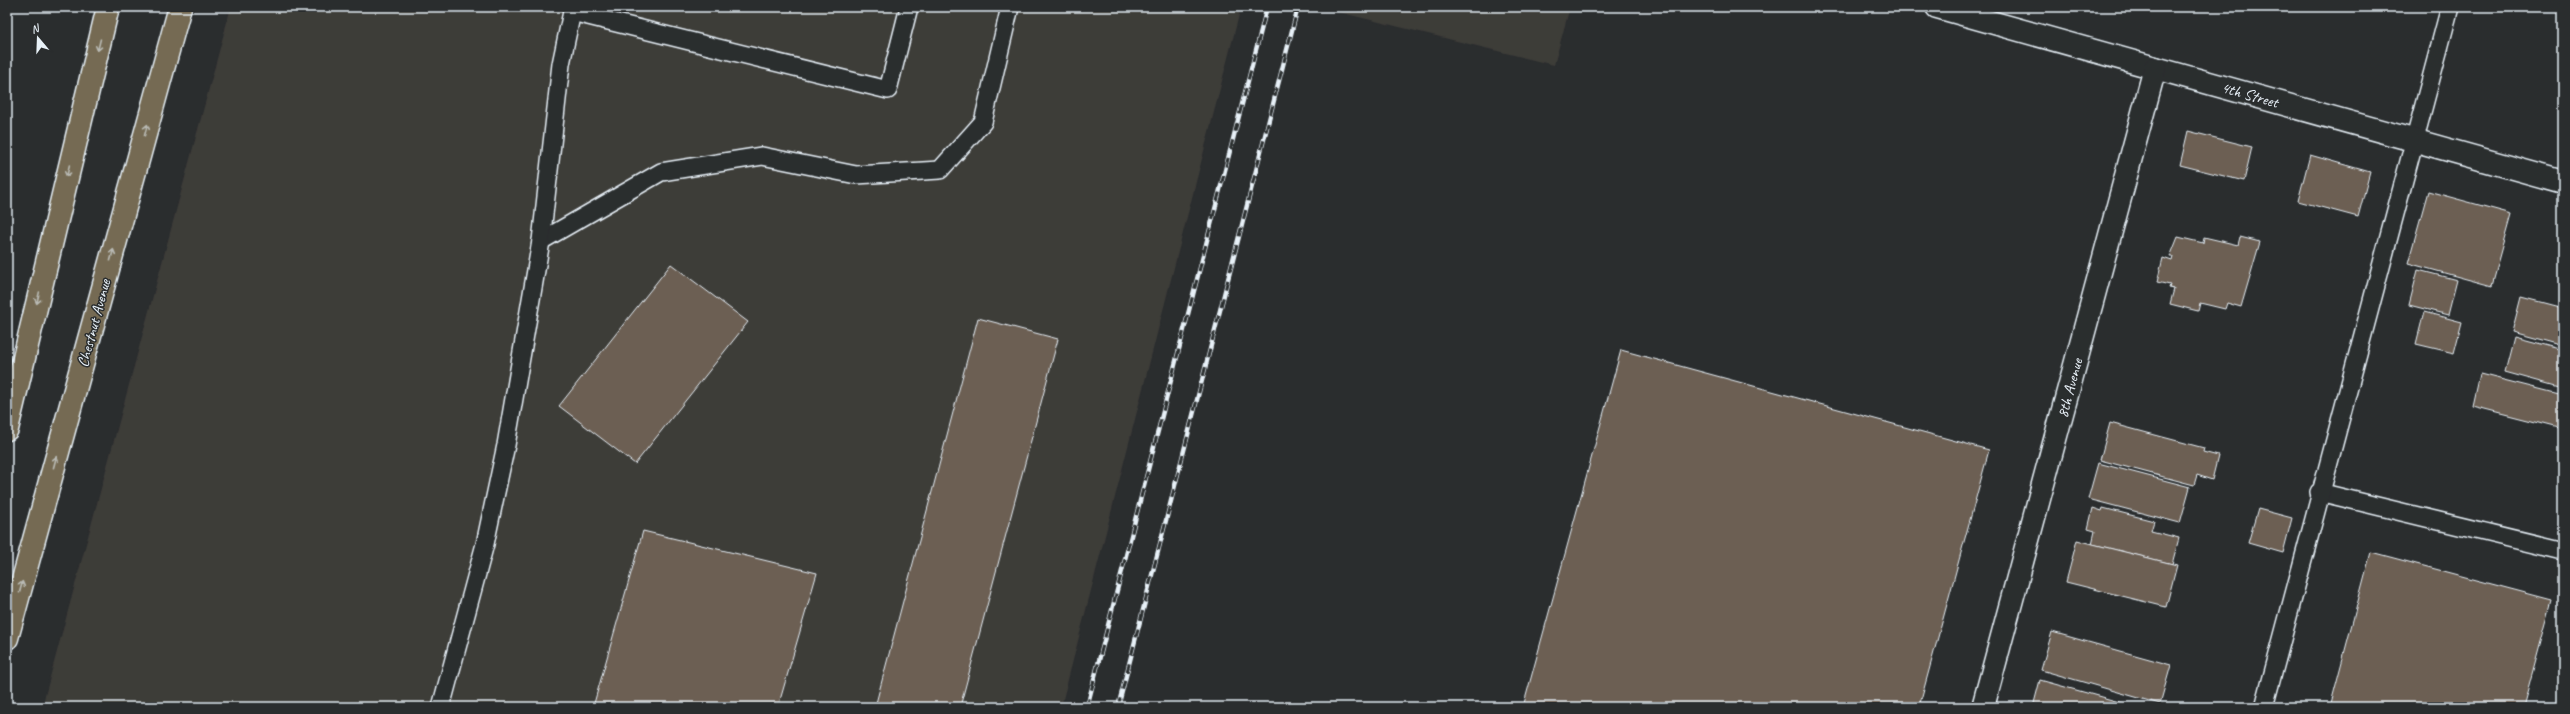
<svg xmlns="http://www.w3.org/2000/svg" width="2570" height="714" font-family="Caveat,sans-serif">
  <rect width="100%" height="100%" fill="#2a2d2e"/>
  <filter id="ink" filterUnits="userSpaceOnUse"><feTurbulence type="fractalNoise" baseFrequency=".025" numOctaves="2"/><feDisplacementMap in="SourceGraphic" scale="8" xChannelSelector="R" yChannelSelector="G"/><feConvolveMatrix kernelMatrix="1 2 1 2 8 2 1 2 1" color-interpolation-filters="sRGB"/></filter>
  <g filter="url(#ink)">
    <g fill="#3e3c39">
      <path d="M231,7H1241L1061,707H42Z"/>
      <path d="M1318,7H1570L1554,65Z"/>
    </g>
    <g fill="#6c5f53" stroke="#e8f1f8">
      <path d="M2188,131L2252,147L2244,181L2180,165Z"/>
      <path d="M2310,155L2370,172L2358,217L2298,201Z"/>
      <path d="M2428,191L2512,214L2492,286L2408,263Z"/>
      <path d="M2178,237L2203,243L2204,237L2238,245L2240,237L2260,242L2241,307L2227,303L2225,309L2200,303L2198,311L2170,304L2174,289L2169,288L2170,285L2157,282L2163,258L2172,261L2173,257H2170Z"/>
      <path d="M671,264L748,322L635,464L559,406Z"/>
      <path d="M2418,270L2457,280L2448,315L2409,305Z"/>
      <path d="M2521,297L2563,308V346L2512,332Z"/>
      <path d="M2424,312L2462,322L2454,353L2416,344Z"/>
      <path d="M978,318L1058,339L960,707H875Z"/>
      <path d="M2514,337L2563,350V388L2505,372Z"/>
      <path d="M1621,350L1989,450L1919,707H1523Z"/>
      <path d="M2480,374L2563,395V429L2473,406Z"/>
      <path d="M2110,423L2204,448L2203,452L2218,456L2212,480L2197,475L2194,485L2100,460Z"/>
      <path d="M2098,463L2190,487L2180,523L2088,499Z"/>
      <path d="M2093,508L2102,511L2103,508L2154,521L2151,531L2179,538L2172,564L2092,544L2095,531L2088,529Z"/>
      <path d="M2258,509L2292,518L2283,553L2248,543Z"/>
      <path d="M643,531L817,573L778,707H593Z"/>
      <path d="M2077,540L2177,565L2166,607L2066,582Z"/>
      <path d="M2371,552L2552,600L2523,707H2330Z"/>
      <path d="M2052,632L2171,665L2160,704L2041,670Z"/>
      <path d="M2040,680L2130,705L2033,707Z"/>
    </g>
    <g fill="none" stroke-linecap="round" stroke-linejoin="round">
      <g stroke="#e8f1f8" stroke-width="20">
        <g id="service">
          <path d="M572,12L888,90L909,7"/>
          <path d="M541,241L661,172L762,156L856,175L940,170L983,122L1010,7"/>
          <path d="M2319,492L2563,551"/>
          <path d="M441,707L485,544L506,445L541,241L561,64L573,7"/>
          <path d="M2264,707L2450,7"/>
        </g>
      </g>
      <g stroke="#e8f1f8" stroke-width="25">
        <path id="minor" d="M1937,7L2563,182"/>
      </g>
      <g stroke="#e8f1f8" stroke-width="25">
        <path id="tertiary" d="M1983,707L2155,68"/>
      </g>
      <g stroke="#e8f1f8" stroke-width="25">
        <g id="primary">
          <path d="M7,429L108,7"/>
          <path d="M7,638L180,7"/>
        </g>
      </g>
      <use href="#service" stroke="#2a2d2e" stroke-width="17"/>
      <use href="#minor" stroke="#2a2d2e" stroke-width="22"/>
      <use href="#tertiary" stroke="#2a2d2e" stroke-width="22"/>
      <use href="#primary" stroke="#756b52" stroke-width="22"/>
      <g stroke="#e8f1f8" stroke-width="4.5">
        <g id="rail">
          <path d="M1087,707L1267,7"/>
          <path d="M1118,707L1298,7"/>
        </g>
      </g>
      <use href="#rail" stroke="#2a2d2e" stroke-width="3" stroke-dasharray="9" stroke-linecap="butt"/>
    </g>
    <defs><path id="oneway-shaft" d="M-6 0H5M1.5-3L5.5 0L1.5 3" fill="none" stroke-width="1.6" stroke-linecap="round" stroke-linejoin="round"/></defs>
    <g stroke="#babbb6">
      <use href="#oneway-shaft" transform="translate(99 45) rotate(104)"/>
      <use href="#oneway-shaft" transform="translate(146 130) rotate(-75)"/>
      <use href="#oneway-shaft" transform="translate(68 171) rotate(103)"/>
      <use href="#oneway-shaft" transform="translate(112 255) rotate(-75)"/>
      <use href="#oneway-shaft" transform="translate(38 298) rotate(103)"/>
      <use href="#oneway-shaft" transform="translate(55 462) rotate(-75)"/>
      <use href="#oneway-shaft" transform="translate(21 587) rotate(-75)"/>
    </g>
  </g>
  <g text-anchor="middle" stroke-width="3" stroke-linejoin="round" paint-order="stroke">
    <g font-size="16" fill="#e8f1f8" stroke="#2a2d2e">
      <text transform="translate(2250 94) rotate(16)" y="6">4th Street</text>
      <text transform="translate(93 323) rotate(-75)" y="6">Chestnut Avenue</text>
      <text transform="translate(2069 388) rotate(-75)" y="6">8th Avenue</text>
    </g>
  </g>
  <rect width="2570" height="714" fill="none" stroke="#2a2d2e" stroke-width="24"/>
  <rect x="12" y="12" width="2546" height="690" fill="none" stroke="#e8f1f8" stroke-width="1.5" filter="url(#ink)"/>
  <g transform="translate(38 38) rotate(341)" stroke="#2a2d2e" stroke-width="3" paint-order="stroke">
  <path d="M0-3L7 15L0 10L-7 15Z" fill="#e8f1f8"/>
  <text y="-6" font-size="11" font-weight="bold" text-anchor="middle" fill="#e8f1f8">N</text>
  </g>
</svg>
